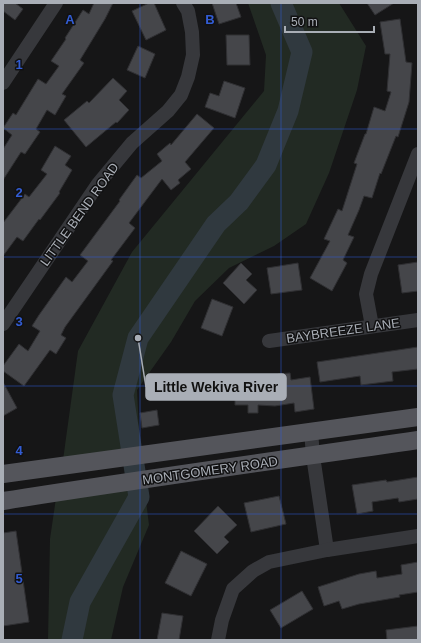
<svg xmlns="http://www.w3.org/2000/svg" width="421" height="643" font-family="Helvetica,sans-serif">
  <rect width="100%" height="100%" fill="#161617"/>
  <g fill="#222a23">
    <path d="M248,3H339L366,46L357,90L329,173L306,224L274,246L229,268L195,301L171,342L137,390L140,449L63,460L78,351L132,252L264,91L266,55Z"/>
    <path d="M144,485L149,525L123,587L111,640H48L50,539L56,498Z"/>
  </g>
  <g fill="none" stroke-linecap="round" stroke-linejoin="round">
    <path stroke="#30393f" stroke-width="21" d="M72,640L80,602L139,497L123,395L138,338L216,224L239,202L266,165L288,111L302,52L281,3"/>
  </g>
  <g fill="#45464a" stroke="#303033">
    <path d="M3,3H15L23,9L15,20L3,11Z"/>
    <path d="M94,3H113L105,19L80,60L84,63L62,94L66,96L55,115L47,110L36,129L40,132L25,154L21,152L3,180V149L12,135L3,128L13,113L16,115L38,79L46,84L59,66L51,61L66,39L65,38L83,10L89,14Z"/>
    <path d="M149,3H154L166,30L146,40L132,11Z"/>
    <path d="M212,3H236L241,17L219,24Z"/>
    <path d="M367,3H394L375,15Z"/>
    <path d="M400,19L406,62L412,63L409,102L398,137L396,136L381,174L380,173L372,198L364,196L359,210L348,235L354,237L343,260L347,263L332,291L310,278L330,241L324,239L338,209L342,211L357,164L354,163L365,134H366L374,107L385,111L391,92L387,91L390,54H385L380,22Z"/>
    <path d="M226,35H249L250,65H227Z"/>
    <path d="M138,46L155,54L145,78L127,70Z"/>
    <path d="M113,78L127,91L119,100L129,110L117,123L116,122L86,147L64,120L87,101L89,103Z"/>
    <path d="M224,81L245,88L235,118L205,107L210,93L219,96Z"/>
    <path d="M197,114L214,128L185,162L191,169L178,180L180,183L171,190L162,179L129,223L135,228L111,260L113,261L65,327L61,335L66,338L56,354L50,350L24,386L3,371V366L19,344L28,351L40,331L32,326L39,315L66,277L72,282L88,261L80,255L120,201L119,200L137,175L141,178L162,161L157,154L170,143L171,145Z"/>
    <path d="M55,146L71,156L65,165L72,170L59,192L60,193L40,220L39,219L23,241L17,237L3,256V223L25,194L29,197L47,174L41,170Z"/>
    <path d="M418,262V291L402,293L398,265Z"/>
    <path d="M241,263L252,274L246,280L257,290L244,304L223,283Z"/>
    <path d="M298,263L302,290L271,294L267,268Z"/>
    <path d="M212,299L233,307L222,336L201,328Z"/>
    <path d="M418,347V369L392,372L393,381L361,385L360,376L320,382L317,362Z"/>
    <path d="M290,373L291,380L310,377L314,409L295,412L294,403L275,406L258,405V413H248V405H235V382L253,383L254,377L279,378L278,374Z"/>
    <path d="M3,382L17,408L3,416Z"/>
    <path d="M157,410L159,425L142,428L140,413Z"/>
    <path d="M418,477V499L399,502L398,498L372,502L373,511L357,514L352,485L386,480L387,482Z"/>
    <path d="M279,496L286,524L251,532L244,503Z"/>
    <path d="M218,506L237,525L224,537L229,542L217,554L194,531Z"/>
    <path d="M16,531L29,622L3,626V533Z"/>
    <path d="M181,551L207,564L191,596L165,583Z"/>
    <path d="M418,562V592L399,595L400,597L359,604L342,609L339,601L324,606L318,587L359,574L376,571L377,578L402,574L401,565Z"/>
    <path d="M302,591L313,609L281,628L270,610Z"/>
    <path d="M162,613L183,616L179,640H157Z"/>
    <path d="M418,626V640H387L386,630Z"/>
  </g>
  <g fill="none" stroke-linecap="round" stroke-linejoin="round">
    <g stroke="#37383c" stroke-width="14">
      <path d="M3,83L56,3"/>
      <path d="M3,324L98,184L132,143L168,111L181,95L188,77L193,55L192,32L188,11L183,3"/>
      <path d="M372,326L366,294L371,274L418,154"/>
      <path d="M269,341L418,320"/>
      <path d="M311,431L313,456L327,550"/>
      <path d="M218,640L222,620L233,589L253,571L269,562L327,550L418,536"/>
    </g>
    <g stroke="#54555b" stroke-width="18">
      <path d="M3,474L418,417"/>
      <path d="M3,501C141,479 280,460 418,440"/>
    </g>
  </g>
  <path fill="none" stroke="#325cd3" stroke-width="1" stroke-opacity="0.55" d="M140,3V640M281,3V640M3,129H418M3,257H418M3,386H418M3,514H418"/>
  <g text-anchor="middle" stroke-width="3" stroke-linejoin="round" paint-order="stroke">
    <g font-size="13" fill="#a9aeb6" stroke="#111112">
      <text transform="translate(79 214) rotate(-54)" y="5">LITTLE BEND ROAD</text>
      <text transform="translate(343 330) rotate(-8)" y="5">BAYBREEZE LANE</text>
      <text transform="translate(210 470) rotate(-8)" y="5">MONTGOMERY ROAD</text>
    </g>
  </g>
  <g font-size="13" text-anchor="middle" font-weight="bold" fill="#325cd3" stroke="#111112" stroke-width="3" stroke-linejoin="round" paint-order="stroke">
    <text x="70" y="24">A</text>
    <text x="210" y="24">B</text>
    <text x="19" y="69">1</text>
    <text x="19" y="197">2</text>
    <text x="19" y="326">3</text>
    <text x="19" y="455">4</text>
    <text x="19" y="583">5</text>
  </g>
  <path fill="none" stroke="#a9aeb6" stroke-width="1.5" d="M138 338L146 387"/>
  <circle fill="#a9aeb6" stroke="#111112" stroke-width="1.5" cx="138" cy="338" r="4"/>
  <rect fill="#a9aeb6" stroke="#a9aeb6" stroke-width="1.5" x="146" y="374" width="140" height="26" rx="4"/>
  <g font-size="14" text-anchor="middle" font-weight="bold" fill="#111">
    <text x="216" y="392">Little Wekiva River</text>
  </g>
  <rect width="421" height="643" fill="none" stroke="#a9aeb6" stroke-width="8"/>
  <path d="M285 26v6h89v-6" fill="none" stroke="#a9aeb6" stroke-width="2"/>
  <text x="291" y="26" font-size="12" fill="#a9aeb6" stroke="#111112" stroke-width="3" paint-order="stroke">50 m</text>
</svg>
